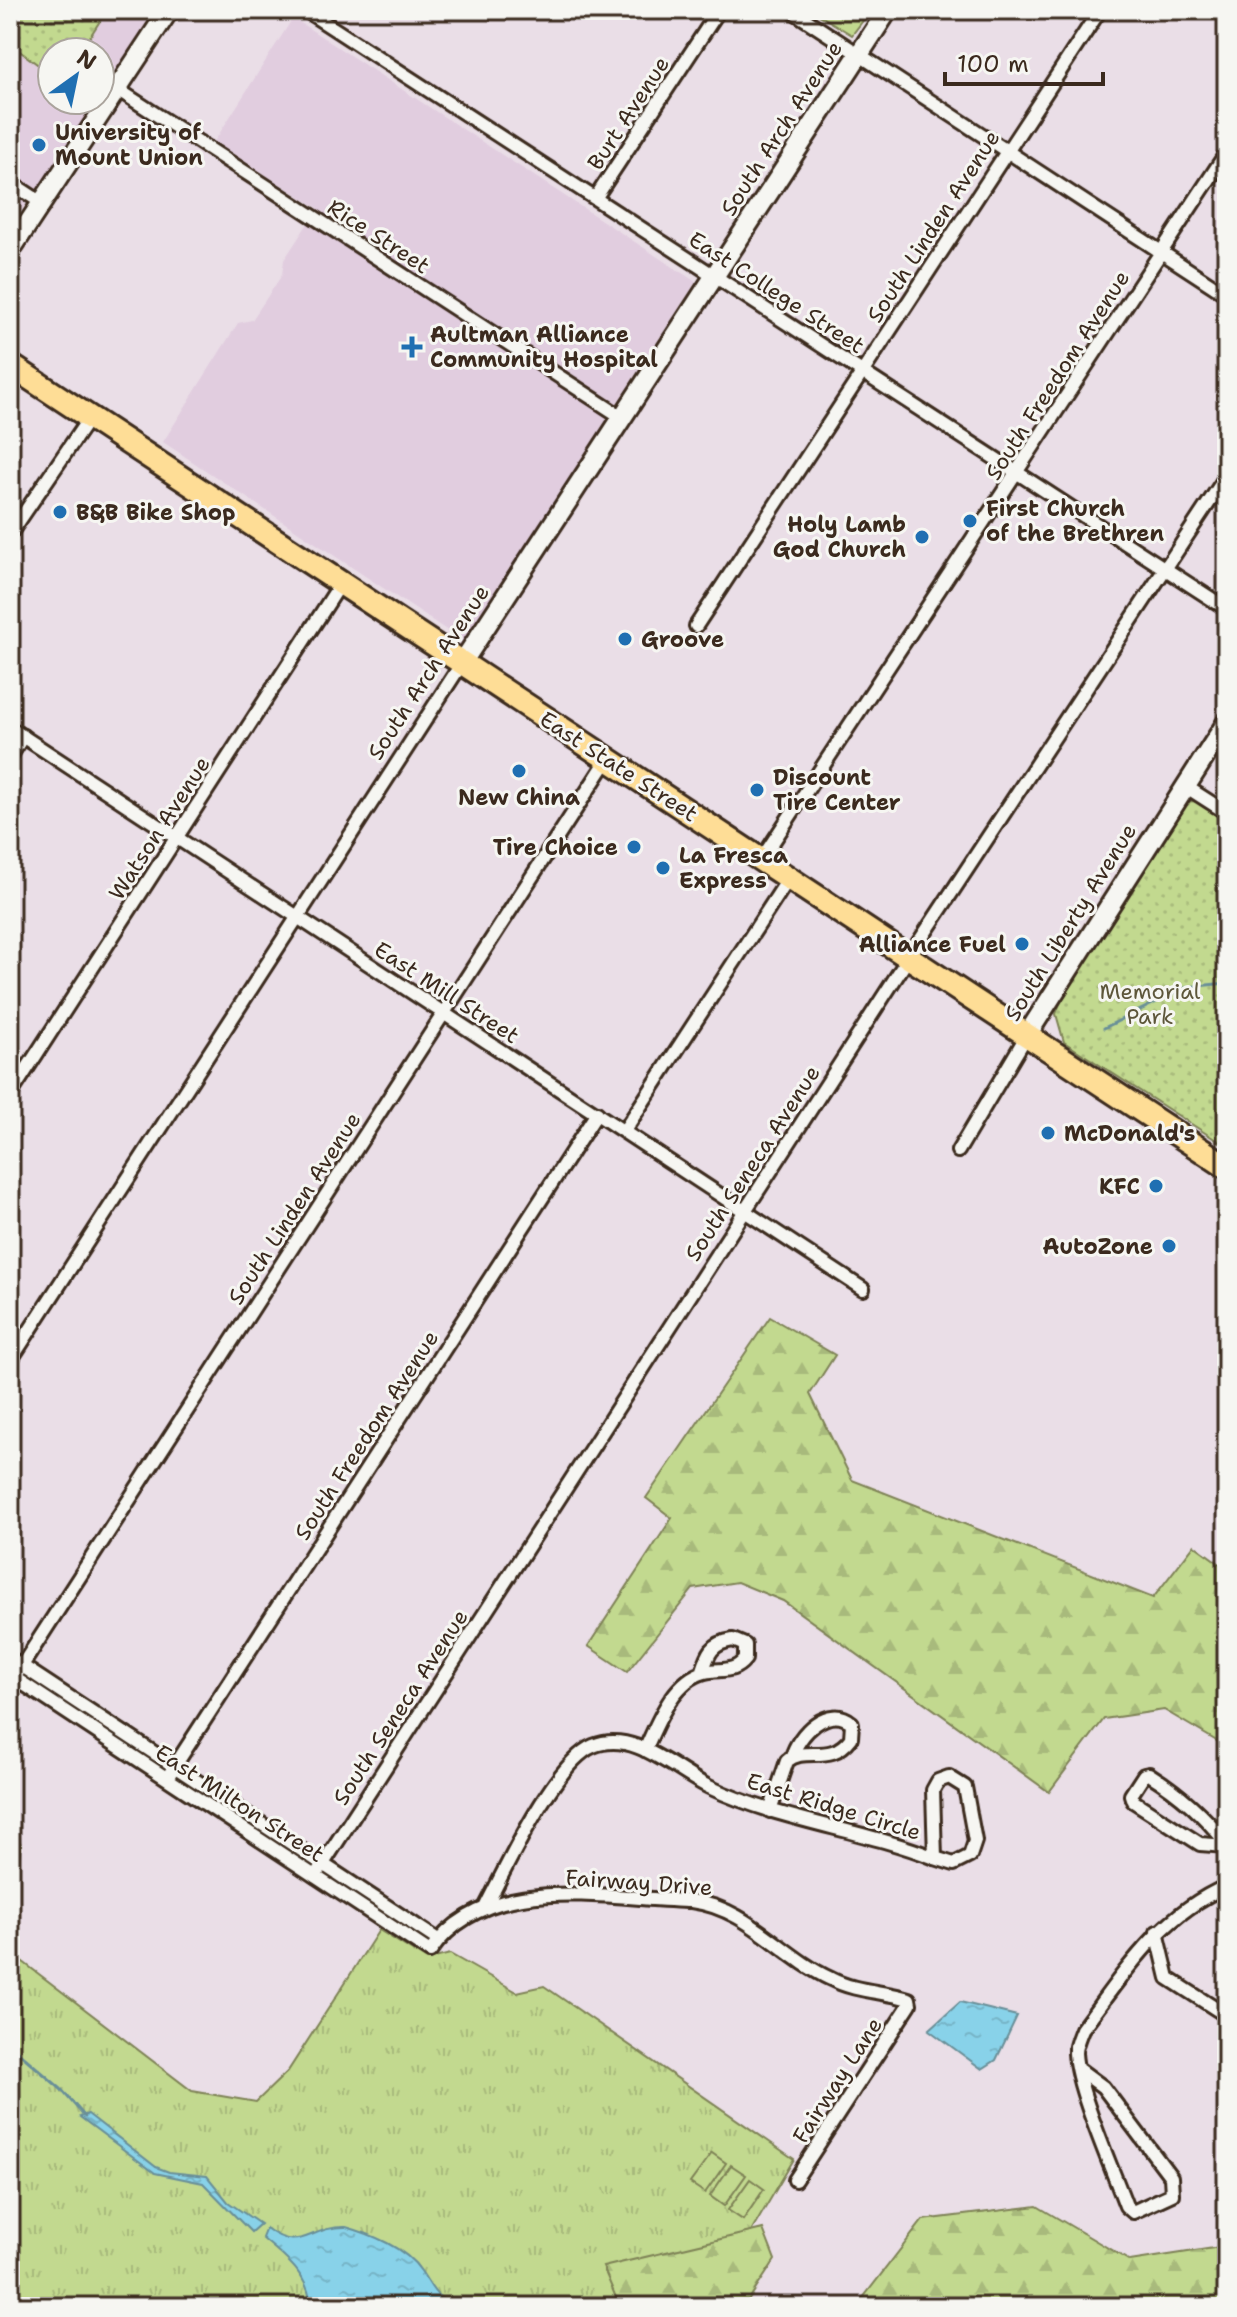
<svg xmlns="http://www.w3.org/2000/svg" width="1237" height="2317" font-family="'Shantell Sans',sans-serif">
  <defs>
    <pattern id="grass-tufts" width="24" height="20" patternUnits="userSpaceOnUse" patternTransform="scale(2)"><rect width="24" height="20" fill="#c2d98f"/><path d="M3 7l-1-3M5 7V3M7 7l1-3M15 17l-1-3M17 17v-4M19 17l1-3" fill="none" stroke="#a8ba7b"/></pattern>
    <pattern id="forest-firs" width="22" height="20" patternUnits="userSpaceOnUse" patternTransform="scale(2)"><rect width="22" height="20" fill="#c2d98f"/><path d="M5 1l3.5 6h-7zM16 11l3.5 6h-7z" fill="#a8ba7b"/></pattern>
    <pattern id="park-dots" width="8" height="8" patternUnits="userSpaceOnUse" patternTransform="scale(2)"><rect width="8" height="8" fill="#c2d98f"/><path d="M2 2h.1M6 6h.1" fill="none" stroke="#a8ba7b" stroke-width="1.8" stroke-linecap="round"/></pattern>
    <pattern id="water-ripples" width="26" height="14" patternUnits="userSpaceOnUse" patternTransform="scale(2)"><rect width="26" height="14" fill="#88d2e9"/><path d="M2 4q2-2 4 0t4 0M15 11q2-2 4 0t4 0" fill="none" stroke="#76b4c7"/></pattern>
  </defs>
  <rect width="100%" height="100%" fill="#eadee7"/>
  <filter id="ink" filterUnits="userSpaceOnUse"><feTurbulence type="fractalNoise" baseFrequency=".0125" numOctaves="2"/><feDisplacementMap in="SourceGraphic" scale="16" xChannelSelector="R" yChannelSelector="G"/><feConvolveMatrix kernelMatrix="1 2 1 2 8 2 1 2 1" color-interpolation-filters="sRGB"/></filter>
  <g filter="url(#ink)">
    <g fill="#e1cddf">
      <path d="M10,10H155L100,95V52H52V100H97L39,188L10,224Z"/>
      <path d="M293,18L696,282L463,641L163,442L238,323L252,320L282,275L284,260L318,208L214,142Z"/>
    </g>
    <path fill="url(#grass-tufts)" stroke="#7e8256" stroke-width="2" d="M379,1930L427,1960L450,1954L517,1992L544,1986L794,2159L751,2232L698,2307H10V1952L192,2091L256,2102L288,2071Z"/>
    <g fill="url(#forest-firs)" stroke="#7e8256" stroke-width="2">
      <path d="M811,10H871L852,35Z"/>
      <path d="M770,1317L835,1355L810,1394L852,1480L1153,1598L1194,1545L1227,1569V1747L1164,1710L1104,1719L1049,1792L783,1601L737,1582L693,1589L627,1672L588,1646L672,1518L646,1498Z"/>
      <path d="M10,1821L21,1845L10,1909Z"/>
      <path d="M1037,2206L1130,2261L1227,2246V2307H856L923,2220Z"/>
      <path d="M763,2229L775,2260L744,2307H620L603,2267Z"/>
    </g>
    <g fill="url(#park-dots)" stroke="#7e8256" stroke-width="2">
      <path d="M10,10H107L80,52H52V75L10,44Z"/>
      <path d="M1195,801L1227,822V1147L1064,1042L1056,1014L1063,995L1185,802Z"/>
    </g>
    <g fill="#c2d98f" stroke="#7e8256" stroke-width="2">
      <path d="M712,2153L726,2163L705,2193L690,2183Z"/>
      <path d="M731,2165L746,2175L724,2206L710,2196Z"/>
      <path d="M750,2179L764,2189L743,2220L728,2210Z"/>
    </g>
    <g fill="url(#water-ripples)" stroke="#698f98" stroke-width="2">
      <path d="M960,2002L1017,2016L996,2060L982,2069L929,2030Z"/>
      <path d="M88,2114L156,2167L169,2172L207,2176L228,2202L260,2224L251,2232L203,2183L155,2173L80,2117Z"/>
      <path d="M346,2227C371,2234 406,2248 421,2271C436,2293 433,2297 461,2307H311C309,2274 285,2258 262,2238L266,2228C301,2255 309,2226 346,2227Z"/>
    </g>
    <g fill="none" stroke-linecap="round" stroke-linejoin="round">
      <g stroke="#698f98" stroke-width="3">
        <path d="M1104,1028L1187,987L1227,983"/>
        <path d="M10,2045L61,2089L85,2117"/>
      </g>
      <g stroke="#3b2a1e" stroke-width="18">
        <g id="street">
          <path d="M305,10L1227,609"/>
          <path d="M791,10L1227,295"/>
          <path d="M117,89L620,416"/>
          <path d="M10,182L42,203"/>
          <path d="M596,197L719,10"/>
          <path d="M10,534L90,417"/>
          <path d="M696,626L1100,10"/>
          <path d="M10,728L863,1289"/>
          <path d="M10,757L23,736"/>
          <path d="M1185,786L1227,813"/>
          <path d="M761,860L1227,152"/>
          <path d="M10,1095L341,583"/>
          <path d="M624,1131L789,878"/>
          <path d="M958,1151L1027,1035"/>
          <path d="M10,1361L462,663"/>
          <path d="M10,1658L438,1940"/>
          <path d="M10,1675L430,1952C486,1870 606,1899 691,1901C748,1908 781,1956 831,1979C856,1992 883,1991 909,1999L910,2004L795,2180"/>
          <path d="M14,1678L608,759"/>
          <path d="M645,1750C657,1724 673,1680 705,1672C721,1668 733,1674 745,1659V1645L733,1640C711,1643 708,1654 702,1673"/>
          <path d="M949,1777L965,1787L975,1841L970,1856L954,1864L935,1858L933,1790L938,1781Z"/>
          <path d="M167,1778L597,1113"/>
          <path d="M770,1811L787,1761C806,1745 830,1766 851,1738L852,1723C829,1703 798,1734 792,1757"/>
          <path d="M1227,1844C1204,1815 1181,1794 1149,1774L1144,1775L1131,1795L1133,1801L1200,1844L1227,1846"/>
          <path d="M315,1876L909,957L1227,475"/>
          <path d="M486,1906C506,1868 555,1762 593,1746C634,1729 674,1770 709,1787C781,1821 861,1829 935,1858"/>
          <path d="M1157,1932L1168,1978L1227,2016"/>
          <path d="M1080,2070L1103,2087L1171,2177L1172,2194L1133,2212L1126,2206C1112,2168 1077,2090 1075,2053C1075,2045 1079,2037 1082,2029C1124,1973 1160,1915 1227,1886"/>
        </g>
      </g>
      <g stroke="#3b2a1e" stroke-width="24">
        <g id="secondary">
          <path d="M10,251L169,10"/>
          <path d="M462,663L888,10"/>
          <path d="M1027,1035L1227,722"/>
        </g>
      </g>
      <g stroke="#3b2a1e" stroke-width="28">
        <path id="highway" d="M10,365L1227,1167"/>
      </g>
      <use href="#street" stroke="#f6f6f2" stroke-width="12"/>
      <use href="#secondary" stroke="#f6f6f2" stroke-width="18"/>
      <use href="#highway" stroke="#fedd96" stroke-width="22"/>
    </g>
  </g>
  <g fill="#1f6fb2" stroke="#f6f6f2" stroke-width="3">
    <circle cx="39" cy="145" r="8"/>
    <path d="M408 335h8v8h8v8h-8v8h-8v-8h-8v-8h8z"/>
    <circle cx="60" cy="512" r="8"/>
    <circle cx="970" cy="521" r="8"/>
    <circle cx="922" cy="537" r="8"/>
    <circle cx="625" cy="639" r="8"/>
    <circle cx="519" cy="771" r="8"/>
    <circle cx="757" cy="790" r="8"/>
    <circle cx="634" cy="847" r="8"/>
    <circle cx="663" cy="868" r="8"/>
    <circle cx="1022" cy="944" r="8"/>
    <circle cx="1048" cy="1133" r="8"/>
    <circle cx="1156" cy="1186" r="8"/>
    <circle cx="1169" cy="1246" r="8"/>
  </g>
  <g text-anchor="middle" stroke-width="6" stroke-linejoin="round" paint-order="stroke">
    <g font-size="22" fill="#3b2a1e" stroke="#f6f6f2">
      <text transform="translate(628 113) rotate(-57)" y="8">Burt Avenue</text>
      <text transform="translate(781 128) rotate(-57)" y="8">South Arch Avenue</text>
      <text transform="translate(933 226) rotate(-57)" y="8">South Linden Avenue</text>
      <text transform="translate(379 236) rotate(33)" y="8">Rice Street</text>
      <text transform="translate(777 292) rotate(33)" y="8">East College Street</text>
      <text transform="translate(1057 375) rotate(-57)" y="8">South Freedom Avenue</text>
      <text transform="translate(428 672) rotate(-57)" y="8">South Arch Avenue</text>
      <text transform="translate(619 766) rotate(33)" y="8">East State Street</text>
      <text transform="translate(159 828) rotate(-57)" y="8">Watson Avenue</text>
      <text transform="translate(1070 922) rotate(-58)" y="8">South Liberty Avenue</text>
      <text transform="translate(447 992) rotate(33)" y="8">East Mill Street</text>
      <text transform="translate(752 1163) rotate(-57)" y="8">South Seneca Avenue</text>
      <text transform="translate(294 1208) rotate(-57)" y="8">South Linden Avenue</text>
      <text transform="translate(366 1435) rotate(-57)" y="8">South Freedom Avenue</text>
      <text transform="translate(400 1707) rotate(-57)" y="8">South Seneca Avenue</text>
      <text transform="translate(240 1803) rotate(33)" y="8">East Milton Street</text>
      <text transform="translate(834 1806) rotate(17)" y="8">East Ridge Circle</text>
      <text transform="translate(639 1882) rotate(4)" y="8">Fairway Drive</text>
      <text transform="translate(837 2080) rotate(-57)" y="8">Fairway Lane</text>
    </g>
    <g font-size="22" font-weight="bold" fill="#3b2a1e" stroke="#f6f6f2" text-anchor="start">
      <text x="55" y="140">University of<tspan x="55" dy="25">Mount Union</tspan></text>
      <text x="430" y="342">Aultman Alliance<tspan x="430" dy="25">Community Hospital</tspan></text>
      <text x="986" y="516">First Church<tspan x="986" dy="25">of the Brethren</tspan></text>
      <text x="76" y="520">B&amp;B Bike Shop</text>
      <text x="906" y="532" text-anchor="end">Holy Lamb<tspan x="906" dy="25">God Church</tspan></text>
      <text x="641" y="647">Groove</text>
      <text x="773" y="785">Discount<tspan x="773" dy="25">Tire Center</tspan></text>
      <text x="519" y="805" text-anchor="middle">New China</text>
      <text x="618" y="855" text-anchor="end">Tire Choice</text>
      <text x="679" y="863">La Fresca<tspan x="679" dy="25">Express</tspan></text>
      <text x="1006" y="952" text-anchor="end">Alliance Fuel</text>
      <text x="1064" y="1141">McDonald's</text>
      <text x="1140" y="1194" text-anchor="end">KFC</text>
      <text x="1153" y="1254" text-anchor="end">AutoZone</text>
    </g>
    <g font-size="22" fill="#5d563a" stroke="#f6f6f2">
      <text x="1150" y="999">Memorial<tspan x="1150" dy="25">Park</tspan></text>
    </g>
  </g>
  <rect width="1237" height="2317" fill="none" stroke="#f6f6f2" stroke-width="40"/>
  <rect x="20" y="20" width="1197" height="2277" fill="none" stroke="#3b2a1e" stroke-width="3" filter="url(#ink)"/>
  <g transform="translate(76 76) rotate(33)"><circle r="38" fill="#f6f6f2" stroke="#aba49d" stroke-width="2"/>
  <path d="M0-6L14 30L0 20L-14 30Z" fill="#1f6fb2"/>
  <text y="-12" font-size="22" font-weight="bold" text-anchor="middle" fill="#3b2a1e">N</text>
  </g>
  <path d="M945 72v12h158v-12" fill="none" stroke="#3b2a1e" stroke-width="4"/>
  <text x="957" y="72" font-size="24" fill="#3b2a1e" stroke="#f6f6f2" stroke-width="6" paint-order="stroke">100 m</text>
</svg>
